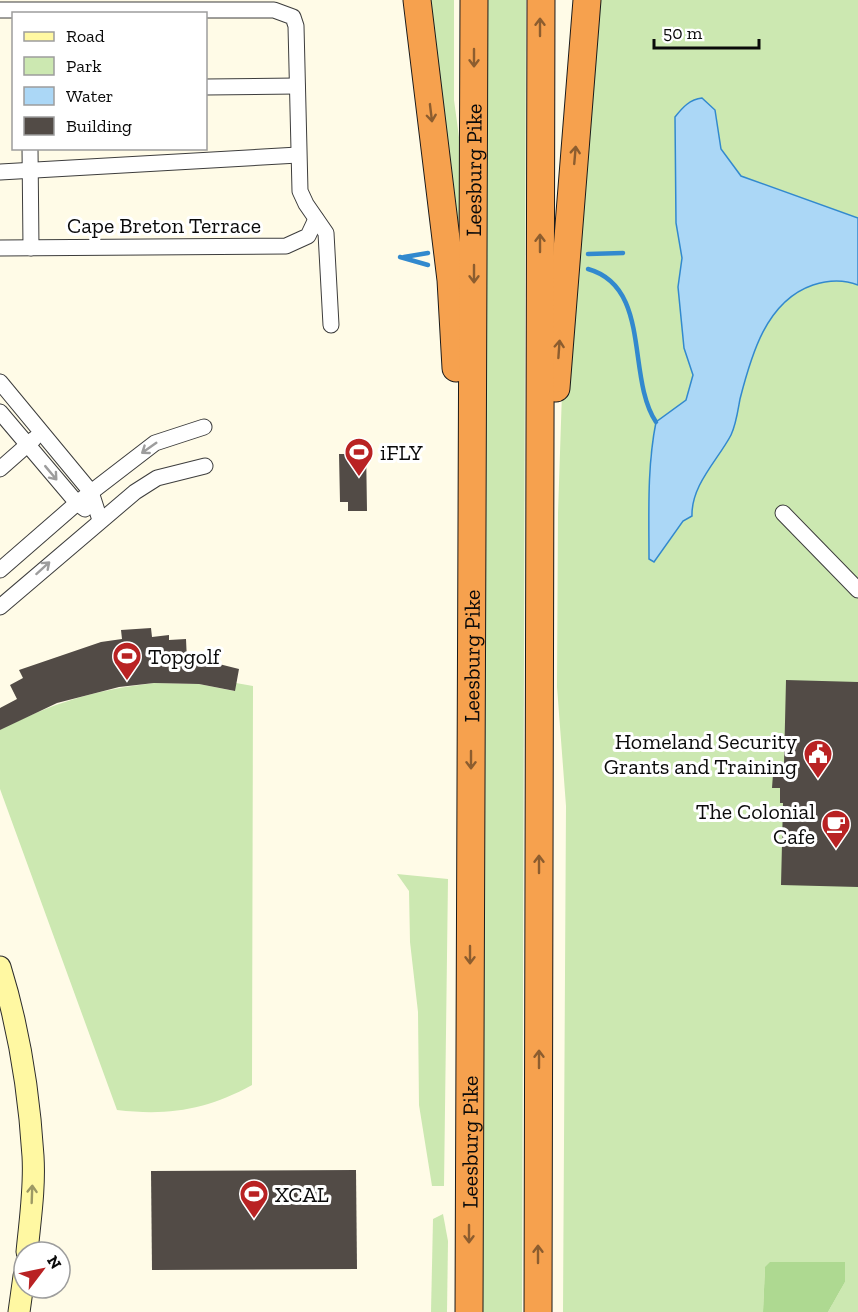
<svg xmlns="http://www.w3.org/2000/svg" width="858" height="1312" font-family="'Zilla Slab',serif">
  <rect width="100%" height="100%" fill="#fffbe7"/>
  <g fill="#cce8b1">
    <path d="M427,0H454V100L461,152L462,295Z"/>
    <path d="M487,0H526L522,1312H481Z"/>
    <path d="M596,0H858V218L741,176L721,149L715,110L676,223L682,258L678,287L684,348L693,375L686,400L670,412L654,432L650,459L649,559L654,562L683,521L692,516C691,485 718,460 731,435C736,425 738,410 740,399C751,356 766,301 813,285C828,280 843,279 858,285V1312H828L845,1282L765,1267L763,1312H563L566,806L557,687L558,513L563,362Z"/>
    <path d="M154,683L199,684L234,691L236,683L253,686L252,1085C207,1110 168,1116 117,1110L0,789V730C52,703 95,690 154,683Z"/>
    <path d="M397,874L448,879L444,1186H432L419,1105L418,1012L410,942L409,891Z"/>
    <path d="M443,1214L448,1241L447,1312H431L433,1219Z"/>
  </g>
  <path fill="#aed991" d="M770,1262H845V1282L828,1312H763L765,1267Z"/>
  <path fill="#abd7f6" stroke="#3289ce" stroke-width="1.5" d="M702,98L715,110L721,149L741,176L858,218V285C843,279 828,280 813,285C766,301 751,356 740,399C738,410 736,425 731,435C718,460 691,485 692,516L683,521L654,562L649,559C649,513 647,467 656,422L686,400L693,375L684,348L678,287L682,258L676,223L675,117C682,108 690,99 702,98Z"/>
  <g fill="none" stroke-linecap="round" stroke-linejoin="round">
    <g stroke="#3289ce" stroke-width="4.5">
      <path d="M588,254L623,253"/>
      <path d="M400,257L428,265"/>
      <path d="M404,257L428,253"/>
      <path d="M588,269C652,287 626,377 656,422"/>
    </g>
  </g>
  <g fill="#524b46">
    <path d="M348,446H366L367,511H348V502H340L339,454H348Z"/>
    <path d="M151,628L152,637L169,635V640L186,639L187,661L211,662L239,669L235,691L199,684L154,683L119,687L57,703L0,730V708L17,699L10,685L23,678L19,670L101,642L122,639L121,630Z"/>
    <path d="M786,680L858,682V887L781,885L783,803H780V788H772L773,774H781V764H784Z"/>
    <path d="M356,1170L357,1269L152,1270L151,1171Z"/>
  </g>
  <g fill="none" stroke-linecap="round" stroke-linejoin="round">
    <g stroke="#3d3d3d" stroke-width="17">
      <g id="street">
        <path d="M0,10H274L293,17L296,26L300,191L306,204L326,233L331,325"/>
        <path d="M206,87L297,86"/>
        <path d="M30,148L31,248"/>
        <path d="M0,172L298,155"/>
        <path d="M0,248L286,246L308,236L316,219"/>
        <path d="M0,382L91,492L100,520"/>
        <path d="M0,412L77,503L85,509"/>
        <path d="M0,469L34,439"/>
        <path d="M783,513L858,590"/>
        <path d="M0,570L77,503L155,443L204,427"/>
        <path d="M0,607L135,492L157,478L205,466"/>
      </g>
    </g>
    <g stroke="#2c2c2c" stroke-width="23">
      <g id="secondary">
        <path d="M0,967C19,1028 29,1092 33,1156C35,1188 30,1220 27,1252"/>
        <path d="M19,1312L24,1276"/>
      </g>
    </g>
    <g stroke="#1b1b1b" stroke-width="29">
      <g id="highway">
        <path d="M417,0L451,280L456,368"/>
        <path d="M556,388L587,0"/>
        <path id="s1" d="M469,1312L474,0"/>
        <path d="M538,1312L541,0"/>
      </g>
    </g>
    <use href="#street" stroke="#fff" stroke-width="15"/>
    <use href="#secondary" stroke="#fff8a2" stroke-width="21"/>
    <use href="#highway" stroke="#f6a14e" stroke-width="27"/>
  </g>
  <defs><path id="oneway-shaft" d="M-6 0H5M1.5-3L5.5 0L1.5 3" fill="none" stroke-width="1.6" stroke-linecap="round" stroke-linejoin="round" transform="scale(1.5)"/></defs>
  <g stroke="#8c5d2f">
    <use href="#oneway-shaft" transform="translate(540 27) rotate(-90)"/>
    <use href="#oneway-shaft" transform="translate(474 58) rotate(90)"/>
    <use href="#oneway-shaft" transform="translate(431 113) rotate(83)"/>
    <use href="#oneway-shaft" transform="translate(575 155) rotate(-85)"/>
    <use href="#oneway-shaft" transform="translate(540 243) rotate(-90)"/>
    <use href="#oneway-shaft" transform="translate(474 274) rotate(90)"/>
    <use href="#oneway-shaft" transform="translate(559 349) rotate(-86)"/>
    <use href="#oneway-shaft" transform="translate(471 760) rotate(90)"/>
    <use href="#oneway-shaft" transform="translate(539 864) rotate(-90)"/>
    <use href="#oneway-shaft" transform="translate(470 955) rotate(90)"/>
    <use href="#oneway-shaft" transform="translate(539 1059) rotate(-90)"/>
    <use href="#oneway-shaft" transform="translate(469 1234) rotate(90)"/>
    <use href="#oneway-shaft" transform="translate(538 1254) rotate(-90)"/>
  </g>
  <g stroke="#9d9d9d">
    <use href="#oneway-shaft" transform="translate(149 448) rotate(145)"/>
    <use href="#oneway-shaft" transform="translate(51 473) rotate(50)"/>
    <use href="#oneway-shaft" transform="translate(43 568) rotate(-42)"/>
  </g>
  <use stroke="#9d9965" href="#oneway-shaft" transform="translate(32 1194) rotate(-88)"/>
  <defs>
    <g id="stadium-pin" transform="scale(1.5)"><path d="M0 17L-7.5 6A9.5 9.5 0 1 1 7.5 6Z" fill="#b92223" stroke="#fff"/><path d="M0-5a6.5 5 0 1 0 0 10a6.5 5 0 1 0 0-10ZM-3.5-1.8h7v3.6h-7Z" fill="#fff"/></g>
    <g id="civic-pin" transform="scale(1.5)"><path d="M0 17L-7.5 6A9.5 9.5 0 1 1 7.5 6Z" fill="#b92223" stroke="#fff"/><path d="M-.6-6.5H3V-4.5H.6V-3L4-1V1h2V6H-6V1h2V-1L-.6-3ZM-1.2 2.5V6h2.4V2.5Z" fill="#fff"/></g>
    <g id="cafe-pin" transform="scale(1.5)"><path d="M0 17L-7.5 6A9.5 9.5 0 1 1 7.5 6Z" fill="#b92223" stroke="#fff"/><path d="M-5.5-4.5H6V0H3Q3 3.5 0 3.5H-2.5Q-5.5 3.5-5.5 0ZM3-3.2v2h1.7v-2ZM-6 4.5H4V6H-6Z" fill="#fff"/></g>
  </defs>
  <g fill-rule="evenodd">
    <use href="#stadium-pin" x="359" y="452"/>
    <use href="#stadium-pin" x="127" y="656"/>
    <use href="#civic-pin" x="818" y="754"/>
    <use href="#cafe-pin" x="836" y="824"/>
    <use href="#stadium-pin" x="254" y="1194"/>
  </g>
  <g text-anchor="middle" stroke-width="6" stroke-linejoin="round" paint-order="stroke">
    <g font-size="22" fill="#0a0a0a" stroke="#fff">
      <text dy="8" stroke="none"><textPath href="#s1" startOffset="1142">Leesburg Pike</textPath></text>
      <text x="164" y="233">Cape Breton Terrace</text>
      <text dy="8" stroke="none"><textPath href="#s1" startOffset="656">Leesburg Pike</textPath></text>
      <text dy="8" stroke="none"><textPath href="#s1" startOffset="170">Leesburg Pike</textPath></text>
    </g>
    <g font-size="22" fill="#0a0a0a" stroke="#fff" text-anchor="start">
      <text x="380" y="460">iFLY</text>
      <text x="148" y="664">Topgolf</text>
      <text x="797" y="749" text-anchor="end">Homeland Security<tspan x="797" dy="25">Grants and Training</tspan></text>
      <text x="815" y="819" text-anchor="end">The Colonial<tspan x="815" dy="25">Cafe</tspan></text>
      <text x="275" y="1202">XCAL</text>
    </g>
  </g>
  <rect x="12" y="12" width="195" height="138" fill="#ffffff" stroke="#9d9d9d" stroke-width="1.5"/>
  <rect x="24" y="32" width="30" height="9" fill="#fff8a2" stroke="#9d9d9d" stroke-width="1.5"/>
  <text x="66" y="42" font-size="18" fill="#0a0a0a">Road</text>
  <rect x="24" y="57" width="30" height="18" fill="#cce8b1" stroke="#9d9d9d" stroke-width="1.5"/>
  <text x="66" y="72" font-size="18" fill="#0a0a0a">Park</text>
  <rect x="24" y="87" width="30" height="18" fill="#abd7f6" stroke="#9d9d9d" stroke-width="1.5"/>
  <text x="66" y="102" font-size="18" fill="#0a0a0a">Water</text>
  <rect x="24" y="117" width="30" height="18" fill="#524b46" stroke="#9d9d9d" stroke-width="1.5"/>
  <text x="66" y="132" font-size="18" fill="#0a0a0a">Building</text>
  <g transform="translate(42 1270) rotate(58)"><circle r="28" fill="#ffffff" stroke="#9d9d9d" stroke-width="1.5"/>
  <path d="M0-4.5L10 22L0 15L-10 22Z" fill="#b92223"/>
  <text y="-9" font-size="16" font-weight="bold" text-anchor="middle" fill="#0a0a0a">N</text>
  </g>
  <path d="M654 39v9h105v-9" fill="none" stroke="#0a0a0a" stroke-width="3"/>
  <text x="663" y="39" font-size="18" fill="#0a0a0a" stroke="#ffffff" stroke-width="4.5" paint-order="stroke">50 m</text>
</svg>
